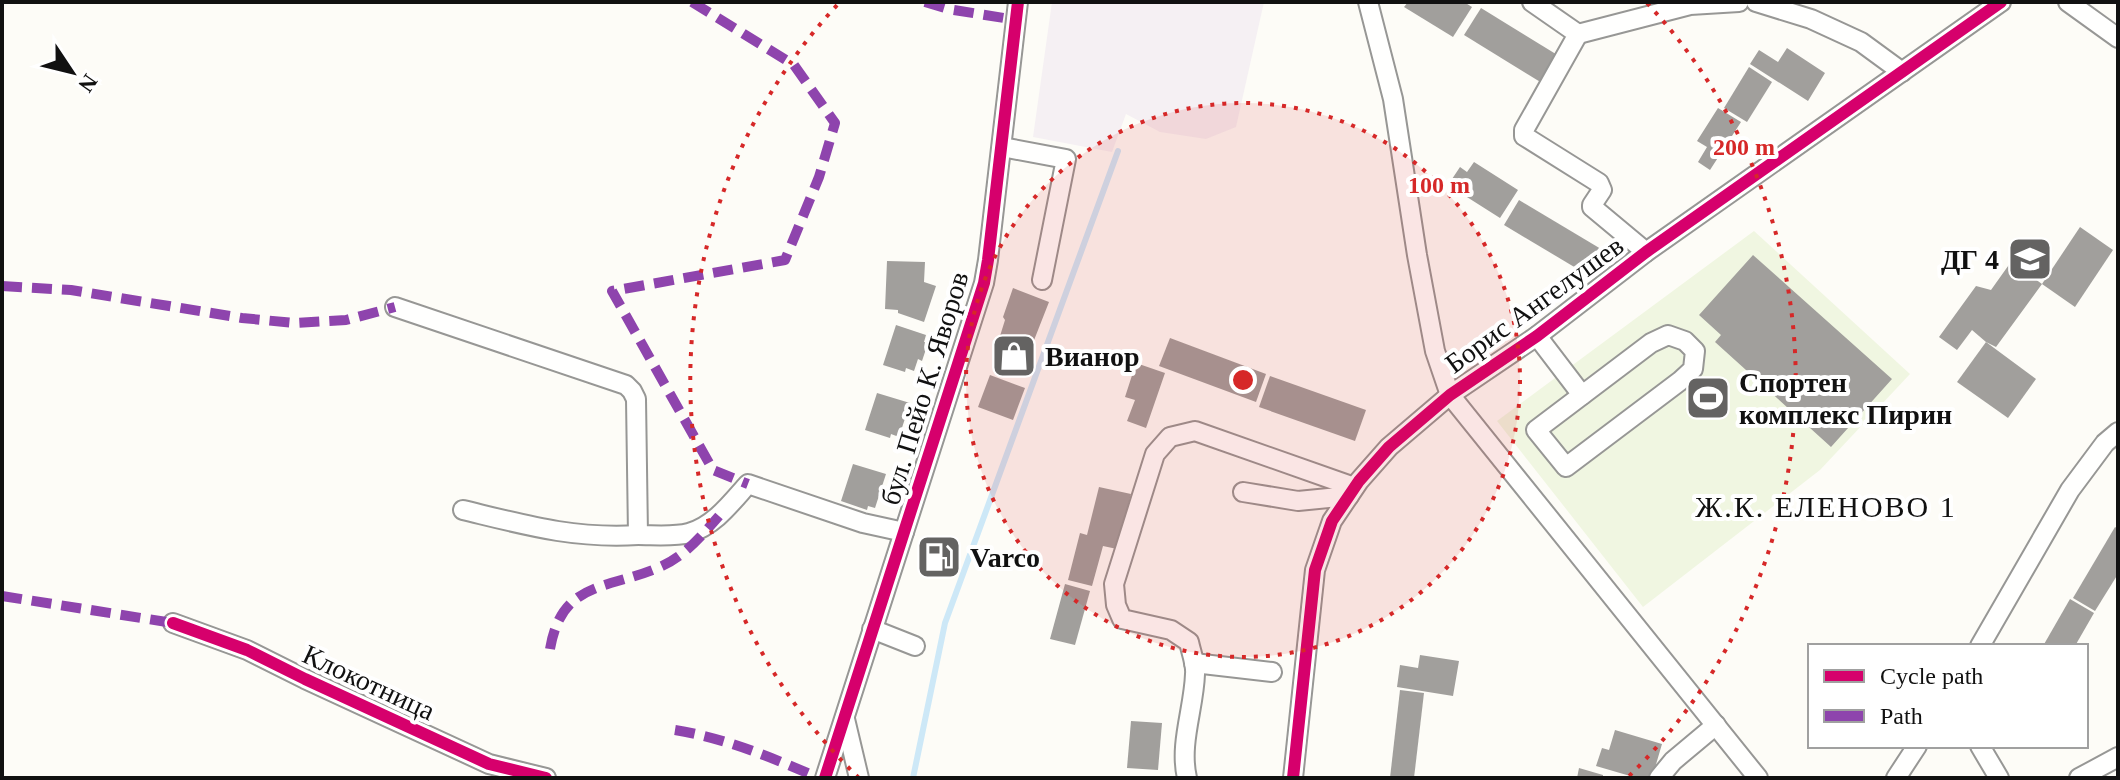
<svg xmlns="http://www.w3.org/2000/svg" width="2120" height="780" font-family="Georgia,serif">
  <rect width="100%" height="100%" fill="#fdfcf7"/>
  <path fill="#f5f0f3" d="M1052,2H1264L1236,127L1206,139L1160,132L1126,114L1112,152L1033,137Z"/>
  <path fill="#f0f6e1" d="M1754,231L1910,374L1820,470L1643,607L1497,421Z"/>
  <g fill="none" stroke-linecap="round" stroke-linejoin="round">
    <path stroke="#cde8f7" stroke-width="6" d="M913,778L945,623L1118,151"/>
  </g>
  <g fill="#a19f9c">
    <path d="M1408,2H1464L1472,7L1453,37L1404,7Z"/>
    <path d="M1481,8L1559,56L1542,83L1464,35Z"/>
    <path d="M1787,48L1825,73L1808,101L1750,64L1759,50L1778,62Z"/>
    <path d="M1749,67L1772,82L1747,122L1724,108Z"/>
    <path d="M1718,108L1741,122L1710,170L1698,162L1707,147L1697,141Z"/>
    <path d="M1474,162L1518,190L1500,218L1448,185L1460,167L1467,172Z"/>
    <path d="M1519,200L1601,249L1586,274L1504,225Z"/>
    <path d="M2080,227L2113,250L2075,307L2042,284Z"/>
    <path d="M2023,245L2032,252L2020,268L2042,284L1996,347L1986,342L1972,330L1957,350L1939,337L1976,286L1991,290Z"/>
    <path d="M1753,255L1892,379L1831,447L1715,342L1721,335L1699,315Z"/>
    <path d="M887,261L925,262L924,282L936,286L924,322L898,313V310L885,309Z"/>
    <path d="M1013,288L1049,302L1029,353L1012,347L1008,342L1002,341L1000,336L1005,320L1003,317Z"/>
    <path d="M896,325L926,335L924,342L928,343L922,361L918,359L914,371L906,368L905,372L883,365Z"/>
    <path d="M1170,338L1266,374L1256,402L1159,366Z"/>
    <path d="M1986,342L2036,379L2008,418L1957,382Z"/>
    <path d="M1136,363L1165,373L1146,428L1127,421L1135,400L1125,397Z"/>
    <path d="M990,375L1025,388L1013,420L978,407Z"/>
    <path d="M1270,376L1366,410L1355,441L1259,407Z"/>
    <path d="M877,393L910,403L899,437L891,434L890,438L865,430Z"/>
    <path d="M853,464L886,474L875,508L868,506L867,510L841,501Z"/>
    <path d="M1099,487L1131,494L1117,549L1103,546L1092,586L1068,580L1080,533L1087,535Z"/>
    <path d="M2115,527L2118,529V574L2095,611L2073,598Z"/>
    <path d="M931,546L947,551L940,572L924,567Z"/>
    <path d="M1065,584L1090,591L1075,645L1050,639Z"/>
    <path d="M2070,599L2094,613L2075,646H2043Z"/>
    <path d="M1420,655L1459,661L1453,696L1397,687L1400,665L1418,668Z"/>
    <path d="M1400,690L1424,693L1414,778H1390Z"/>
    <path d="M1131,721L1162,723L1158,770L1127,768Z"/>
    <path d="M1615,730L1662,744L1652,778H1637L1596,766L1602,748L1609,750Z"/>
    <path d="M1579,768L1603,775V778H1577Z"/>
  </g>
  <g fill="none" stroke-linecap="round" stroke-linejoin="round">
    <g stroke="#979795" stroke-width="22">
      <g id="minor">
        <path d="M1368,2L1393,99L1417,255L1435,351L1450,395L1758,778"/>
        <path d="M1532,2L1578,34L1524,130V136L1599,183L1602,190L1592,205V207L1646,252"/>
        <path d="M1756,2L1811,19L1861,42L1902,72"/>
        <path d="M2068,2L2118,38"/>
        <path d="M1578,34L1690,5L1739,2"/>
        <path d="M1002,147L1066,159L1042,280"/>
        <path d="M395,307L626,385L632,391L636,399L638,535C654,535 674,537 689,533C714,526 731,503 748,484L863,523L904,532"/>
        <path d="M1668,335L1685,341L1695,351L1693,369L1680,381L1566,467L1536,430L1651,343Z"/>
        <path d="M1537,336L1582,395"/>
        <path d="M1243,492L1298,501L1349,496"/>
        <path d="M463,510C525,525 573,539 638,535"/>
        <path d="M173,623L247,650L305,679L489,764L546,778"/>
        <path d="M872,629L915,646"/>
        <path d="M1980,646L2070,490L2105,443L2118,432"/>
        <path d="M1194,663L1272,672"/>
        <path d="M845,719L859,778"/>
        <path d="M1980,746L1999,778"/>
        <path d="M825,778L984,283L988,260L1018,2"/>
        <path d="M1187,778C1179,744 1194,708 1195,674C1196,664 1191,652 1189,642L1171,630L1122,619L1116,605L1114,584L1155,454L1170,437L1195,431L1354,487"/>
        <path d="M1293,778L1315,570L1332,521L1359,481L1389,447L1450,395L1537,336L1646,252L2001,2"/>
        <path d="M1659,778L1673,761L1716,725"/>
        <path d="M1896,778L1917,746"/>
        <path d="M2079,778L2118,757"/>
      </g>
    </g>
    <use href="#minor" stroke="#fffffe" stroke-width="18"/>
    <g stroke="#8e44ad" stroke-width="10" stroke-dasharray="20 10" stroke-linecap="butt">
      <path d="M692,2L794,65L835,123L819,177L785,260L612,291L713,470L748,484"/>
      <path d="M925,2L948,9L1016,20"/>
      <path d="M2,286L71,290L242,318L294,323L346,320L395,307"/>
      <path d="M2,596L173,623"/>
      <path d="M550,649C562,579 609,590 662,566C686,555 702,535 719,516"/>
      <path d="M675,730C725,738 773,758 819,778"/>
    </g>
    <g stroke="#fff" stroke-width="17">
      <g id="cycleway">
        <path d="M173,623L247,650L305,679L489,764L546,778"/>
        <path d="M825,778L984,283L988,260L1018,2"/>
        <path d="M1293,778L1315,570L1332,521L1359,481L1389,447L1450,395L1537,336L1646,252L2001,2"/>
      </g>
    </g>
    <use href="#cycleway" stroke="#d6006c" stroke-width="12"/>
  </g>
  <circle cx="1243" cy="380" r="277" fill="#d62828" fill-opacity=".12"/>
  <g fill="none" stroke="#d62828" stroke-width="4" stroke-dasharray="4 8">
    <circle cx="1243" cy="380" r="277"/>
    <path d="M859 778A553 553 0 0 1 839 3M1647 3A553 553 0 0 1 1627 778"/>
  </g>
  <defs>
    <g id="school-square" transform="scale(2.3)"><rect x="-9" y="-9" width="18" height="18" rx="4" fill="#646362" stroke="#fff"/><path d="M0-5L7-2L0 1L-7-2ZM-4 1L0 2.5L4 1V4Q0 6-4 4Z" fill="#fff"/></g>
    <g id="shop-square" transform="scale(2.3)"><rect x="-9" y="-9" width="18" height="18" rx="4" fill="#646362" stroke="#fff"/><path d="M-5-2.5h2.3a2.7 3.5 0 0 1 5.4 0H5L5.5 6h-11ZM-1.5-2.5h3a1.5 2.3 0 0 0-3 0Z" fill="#fff"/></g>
    <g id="stadium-square" transform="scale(2.3)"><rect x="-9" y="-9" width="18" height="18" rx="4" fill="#646362" stroke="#fff"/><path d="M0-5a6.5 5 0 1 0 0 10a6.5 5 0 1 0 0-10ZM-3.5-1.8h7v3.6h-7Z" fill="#fff"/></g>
    <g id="fuel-square" transform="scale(2.3)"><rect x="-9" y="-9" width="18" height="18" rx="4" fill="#646362" stroke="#fff"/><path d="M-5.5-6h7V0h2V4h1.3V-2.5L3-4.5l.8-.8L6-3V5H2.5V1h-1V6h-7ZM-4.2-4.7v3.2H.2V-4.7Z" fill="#fff"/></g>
  </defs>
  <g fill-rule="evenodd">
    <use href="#school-square" x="2030" y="259"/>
    <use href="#shop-square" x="1014" y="356"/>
    <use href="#stadium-square" x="1708" y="398"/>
    <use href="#fuel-square" x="939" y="557"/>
  </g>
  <g text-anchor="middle" stroke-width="8" stroke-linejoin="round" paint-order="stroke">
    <g font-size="28" font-weight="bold" fill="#111" stroke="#fff" text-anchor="start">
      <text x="1999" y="269" text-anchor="end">ДГ 4</text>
      <text x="1045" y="366">Вианор</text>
      <text x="1739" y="392">Спортен<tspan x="1739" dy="32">комплекс Пирин</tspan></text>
      <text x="970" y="567">Varco</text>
    </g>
    <g font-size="28" fill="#111" stroke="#fff">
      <text transform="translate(1534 304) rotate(-36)" y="10">Борис Ангелушев</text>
      <text transform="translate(924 388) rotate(-73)" y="10">бул. Пейо К. Яворов</text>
      <text transform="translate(369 682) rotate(25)" y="10">Клокотница</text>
    </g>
    <g font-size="30" letter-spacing="2" fill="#111" stroke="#fff">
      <text x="1826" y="517">Ж.К. ЕЛЕНОВО 1</text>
    </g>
  </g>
  <circle cx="1243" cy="380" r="12" fill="#d62828" stroke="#fff" stroke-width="4"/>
  <g font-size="24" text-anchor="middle" font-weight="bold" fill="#d62828" stroke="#fff" stroke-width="8" stroke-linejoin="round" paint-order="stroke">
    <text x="1744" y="155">200 m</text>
    <text x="1439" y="193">100 m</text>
  </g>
  <rect width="2120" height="780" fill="none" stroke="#111111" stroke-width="8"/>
  <rect x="1808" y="644" width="280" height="104" fill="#ffffff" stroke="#a0a0a0" stroke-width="2"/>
  <rect x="1824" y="670" width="40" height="12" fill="#d6006c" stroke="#a0a0a0" stroke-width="2"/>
  <text x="1880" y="684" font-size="24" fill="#111111">Cycle path</text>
  <rect x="1824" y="710" width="40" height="12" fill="#8e44ad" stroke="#a0a0a0" stroke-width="2"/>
  <text x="1880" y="724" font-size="24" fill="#111111">Path</text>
  <g transform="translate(72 72) rotate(125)" stroke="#ffffff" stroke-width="6" paint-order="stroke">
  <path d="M0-6L14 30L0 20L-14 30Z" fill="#111111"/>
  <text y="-12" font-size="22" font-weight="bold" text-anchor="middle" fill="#111111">N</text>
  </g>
</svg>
